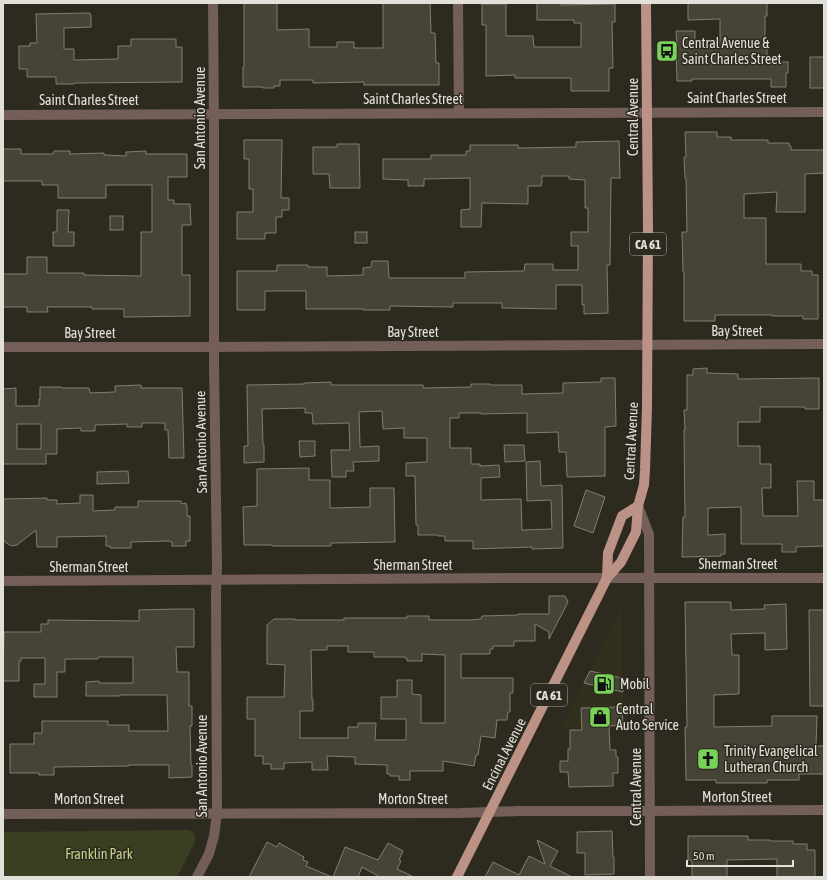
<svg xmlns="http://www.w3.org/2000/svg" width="827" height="880" font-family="'Asap Condensed',sans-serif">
  <rect width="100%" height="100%" fill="#2d2a1f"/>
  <path fill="#332f1d" d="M622,608L623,727L561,728Z"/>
  <path fill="#3a3f21" d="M189,830C195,833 196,836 195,842L177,877H3V832Z"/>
  <g fill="#464437" stroke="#817e71" fill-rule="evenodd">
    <path d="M244,3H277V30L309,29V47H337V42H354V48H383V3H430L431,33H435L436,63H439V85H364V82L313,83V80H280V86H274V88H263V87H243V67H244Z"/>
    <path d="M537,3H560V5L615,4V22H612L613,68H609V91H571V78H515V75L486,76V25H482V4H506V36H533L534,47H581V23H574V20H537Z"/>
    <path d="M688,3H767V16H765V42H767V62H788V73H786V87H771V79H692V81H677L676,46H677L676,31H695V42H720V19L688,20Z"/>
    <path d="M90,13V15H91V27L64,28V49H74V60L118,59V46H131V39H176V47H182V82L74,83V84H56V77H27V69H19V46H30V43H37L36,14Z"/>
    <rect x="810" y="57" width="14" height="31"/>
    <path d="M685,132H717V137H731V140H768V143H789V146H791V150H824V173L805,174V212H776L777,192L744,194V218H766V264H801V271H812V275H818V319H803V316H772V315H715V321H684V272H683L682,232H687L686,178H685L684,157H686Z"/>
    <path d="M244,140H282L281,198H289V210H282V217H276V233H265V239H237V212H253V189H249V159H244Z"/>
    <path d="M619,141L620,178H611L610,265H607L608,313L584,314V304L582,305V285H556V309L502,308V303H453V307L390,306V310H363V309H306V291H265V310H237V271H277V265H308V267H327V276L363,275V268L371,267L372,261H388L389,278H465V272L524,271L525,264H553V270H578V246H571V232H588V208H585V180L569,179V176H542V183H541V186H528V204L482,203L481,227H461V210L470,209V178L424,179V186H408V180L383,179V159H431V155H466V151H470V145H518V148L576,147V142Z"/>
    <path d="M337,144H359L360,188H330L329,174H313V147H337Z"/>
    <path d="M3,149H21V154H53L54,151H70V154L104,153V155L126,156V152L146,151V154H187V177H168V200H174V204H190L191,225H182V275H190V316L124,317V309H92V307H47L48,312H27V307H3V274H27V257H47V273H84V275L141,276V232H152V185H106V198H58V185H42V181H3Z"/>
    <path d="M57,210H69L68,232H74V246H53V232H57Z"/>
    <rect x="110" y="216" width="13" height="14"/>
    <rect x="355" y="232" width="12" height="11"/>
    <path d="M707,368V373L738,374V379L819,378V409H805V407H760V422H738V446H760V464H771V488H762L763,516H798L797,481H814V500H824V546L796,547V552H782V544H741V507L708,508V535L725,534V554H721V556L682,557L683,517H685L684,430H685L684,410H687V375H693V369Z"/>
    <path d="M601,378H615L616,426L605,427V476L567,477L566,452H559L558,432L527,433V413L481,414V413H459V418H450V448H471V464H480V466L499,465L500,477L481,478V500L521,499L522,530L552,529L551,500L527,501L526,462L540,461L541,486L562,485L563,548L532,549V547L473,549V541H445V536H438V535H418V525H416L415,476H406V463L427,462V438H404V428L383,429L382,411L359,412L360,447L379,446V461L353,462L354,471H346V477H332L331,450H350L349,423L313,424L312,413H305V408L262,409L263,445H264V462L244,463V446H248L247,385L304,384V383L331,382V385H423V388L471,387V384H490V385H522V394L563,393V383L601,382Z"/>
    <path d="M141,385V388H182L184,458H169L168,430H165V423H142V427H127V424L95,425V431H81V428L57,429V454H46V464H3V389L16,388V406H39V399H40V387H61L62,388H89L90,393L115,392V386ZM17,424H41V449H17Z"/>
    <path d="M299,441H315V456L300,457Z"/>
    <path d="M504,445H524L525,461L505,462Z"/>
    <path d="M309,468V480H330V508L370,507V488H394L395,542L331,543V546H272V545H244L243,507L257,506V469Z"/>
    <path d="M128,471L129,483L97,484V472Z"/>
    <path d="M586,490L605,497L593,533L574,526Z"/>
    <path d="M80,495H93V511L115,510V507H138V501H181V504L186,503V506H187V516H190V541H186V546H172V542L169,541L131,542V548H110V546H106V536L57,537V547H37L36,530L17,545L12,546L8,544L4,541L3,538V499L47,498V500H57V504L80,503Z"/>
    <path d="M549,596H565L568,602L549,639V632L535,624V641H514V646H493V649H490V654H461V678H513V693H510V712H508L507,720H497L495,738L481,736L478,755H476L474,766L443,761V771H410V780H399V776H390V774H387V765L355,764V757L327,756L328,770H312V762L284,763V769H271V764H263V756H255V719H247V697H284L285,665L267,664V625L274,619H295V620H344V618H407V616H429V620H470L481,619L482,616L518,615V614H549ZM327,646H348V652H374V657H405V658H407V661H422V654L445,655V723H421V695L412,694V680H397V697H381V719H406V740H375L376,723H358V727H348V738H300V711H313V700H312L311,650H327Z"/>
    <path d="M685,602H731V610L765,609L764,605L786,604L787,649L765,650V633L731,634L732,655H739V694L714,695V727L772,726V716H817L816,746H824V774H799V780H767V783H716V780H686L685,727H687Z"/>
    <path d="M177,609H194V647H176L177,672H189V706H192V726H190L191,765H192V777L169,778V765H129V766L54,767V775H39V773H10V744H34V733H42V721H108V725H129V731H168L167,695H120V696H86V682L99,681V683H133V657H98V659H65V672H57V697H34V684H45V658H21V661H19V681H3L4,632H41V624H48V620L139,621V610Z"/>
    <path d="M809,610H824V706H810Z"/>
    <path d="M590,671L622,678L623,692L584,683Z"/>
    <path d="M622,707L623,725L609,726L610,750H616V757H618V773H613V786L569,787L568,772H560V761H568V749H570V730H582L581,708Z"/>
    <path d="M612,831L613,857H614V874L585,875V853H577V832Z"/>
    <path d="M688,836H748V840H770V841H793V844H807V850H815V877H777V859L727,860V877H692V860H688Z"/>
    <path d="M537,840L558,851L550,866L572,877H485L493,862L519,875L529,856L545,864Z"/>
    <path d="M267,842L277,847L279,843L304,857L303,860L308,862L306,866L332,877H249Z"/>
    <path d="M388,843L403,851L399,860L401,861L397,869L414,877H380L362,867L358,877H333L345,847L378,860Z"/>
  </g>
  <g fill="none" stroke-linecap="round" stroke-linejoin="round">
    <g stroke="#735e59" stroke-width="10">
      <path d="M458,3L459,113"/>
      <path d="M3,115C277,113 550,114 824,112"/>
      <path d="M3,347H198L824,344"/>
      <path d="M638,506L649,534L650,877"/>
      <path d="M3,581L528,578H824"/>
      <path d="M3,814L461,813L519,811H650L824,810"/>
      <path d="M197,877L209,854L214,836L217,813L216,596L217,564L214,364V129L213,3"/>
    </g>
    <g stroke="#bc9286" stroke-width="10">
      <path d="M607,578L608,553L622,516L638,506"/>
      <path d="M457,877L607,578L621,562L636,532L638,506L644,485L645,470L647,408L648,229L646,3"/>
    </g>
  </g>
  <defs>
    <g id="bus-square" transform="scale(1.15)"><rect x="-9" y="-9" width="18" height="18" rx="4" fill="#78d158" stroke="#2d2a1f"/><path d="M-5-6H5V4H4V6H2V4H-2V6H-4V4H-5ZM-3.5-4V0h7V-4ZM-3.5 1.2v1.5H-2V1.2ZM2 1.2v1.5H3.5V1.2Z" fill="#111"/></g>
    <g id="fuel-square" transform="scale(1.15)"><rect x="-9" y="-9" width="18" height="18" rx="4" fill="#78d158" stroke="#2d2a1f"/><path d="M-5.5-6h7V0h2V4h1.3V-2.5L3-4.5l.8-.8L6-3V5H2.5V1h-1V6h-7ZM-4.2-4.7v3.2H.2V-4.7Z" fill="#111"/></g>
    <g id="shop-square" transform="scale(1.15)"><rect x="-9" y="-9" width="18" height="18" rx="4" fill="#78d158" stroke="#2d2a1f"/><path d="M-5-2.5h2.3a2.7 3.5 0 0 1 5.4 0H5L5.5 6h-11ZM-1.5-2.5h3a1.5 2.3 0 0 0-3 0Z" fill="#111"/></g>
    <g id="church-square" transform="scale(1.15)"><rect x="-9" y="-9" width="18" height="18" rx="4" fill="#78d158" stroke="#2d2a1f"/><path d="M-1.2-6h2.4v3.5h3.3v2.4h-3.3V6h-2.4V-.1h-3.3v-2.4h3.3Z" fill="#111"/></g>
  </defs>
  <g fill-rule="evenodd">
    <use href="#bus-square" x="667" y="51"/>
    <use href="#fuel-square" x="604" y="684"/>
    <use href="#shop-square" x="600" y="717"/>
    <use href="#church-square" x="708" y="759"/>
  </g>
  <g text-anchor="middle" stroke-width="3" stroke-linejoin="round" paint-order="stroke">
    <g fill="#2d2a1f" stroke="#acaaa1" stroke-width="1">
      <rect x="630" y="233" width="36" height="22" rx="3"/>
      <rect x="531" y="684" width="36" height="22" rx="3"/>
    </g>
    <g font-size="13" font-weight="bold" fill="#e2e1d9">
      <text x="648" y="249">CA 61</text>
      <text x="549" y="700">CA 61</text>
    </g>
    <g font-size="14" fill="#e2e1d9" stroke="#2d2a1f" text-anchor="start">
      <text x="682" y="48">Central Avenue &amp;<tspan x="682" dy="16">Saint Charles Street</tspan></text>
      <text x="620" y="689">Mobil</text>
      <text x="616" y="714">Central<tspan x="616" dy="16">Auto Service</tspan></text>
      <text x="724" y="756">Trinity Evangelical<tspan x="724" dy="16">Lutheran Church</tspan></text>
    </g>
    <g font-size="14" fill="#e2e1d9" stroke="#2d2a1f">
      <text x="737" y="103">Saint Charles Street</text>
      <text x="413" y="104">Saint Charles Street</text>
      <text x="89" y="105">Saint Charles Street</text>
      <text transform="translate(633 117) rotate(-90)" y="5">Central Avenue</text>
      <text transform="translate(200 118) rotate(-90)" y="5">San Antonio Avenue</text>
      <text x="737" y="336">Bay Street</text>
      <text x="413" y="337">Bay Street</text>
      <text x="90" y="338">Bay Street</text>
      <text transform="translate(631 441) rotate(-87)" y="5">Central Avenue</text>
      <text transform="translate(201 442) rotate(-91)" y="5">San Antonio Avenue</text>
      <text x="738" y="569">Sherman Street</text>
      <text x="413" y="570">Sherman Street</text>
      <text x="89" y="572">Sherman Street</text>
      <text transform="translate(504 754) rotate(-63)" y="5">Encinal Avenue</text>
      <text transform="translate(202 766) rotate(-90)" y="5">San Antonio Avenue</text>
      <text transform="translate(636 787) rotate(-90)" y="5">Central Avenue</text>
      <text x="737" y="802">Morton Street</text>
      <text x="89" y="804">Morton Street</text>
      <text x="413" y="804">Morton Street</text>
    </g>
    <g font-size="14" fill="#c5d18b" stroke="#2d2a1f">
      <text x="99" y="859">Franklin Park</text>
    </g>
  </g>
  <rect width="827" height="880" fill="none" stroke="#e2e1d9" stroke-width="8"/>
  <path d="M687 860v6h106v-6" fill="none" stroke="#e2e1d9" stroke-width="2"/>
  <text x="693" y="860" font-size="12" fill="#e2e1d9" stroke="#2d2a1f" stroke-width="3" paint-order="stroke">50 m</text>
</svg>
